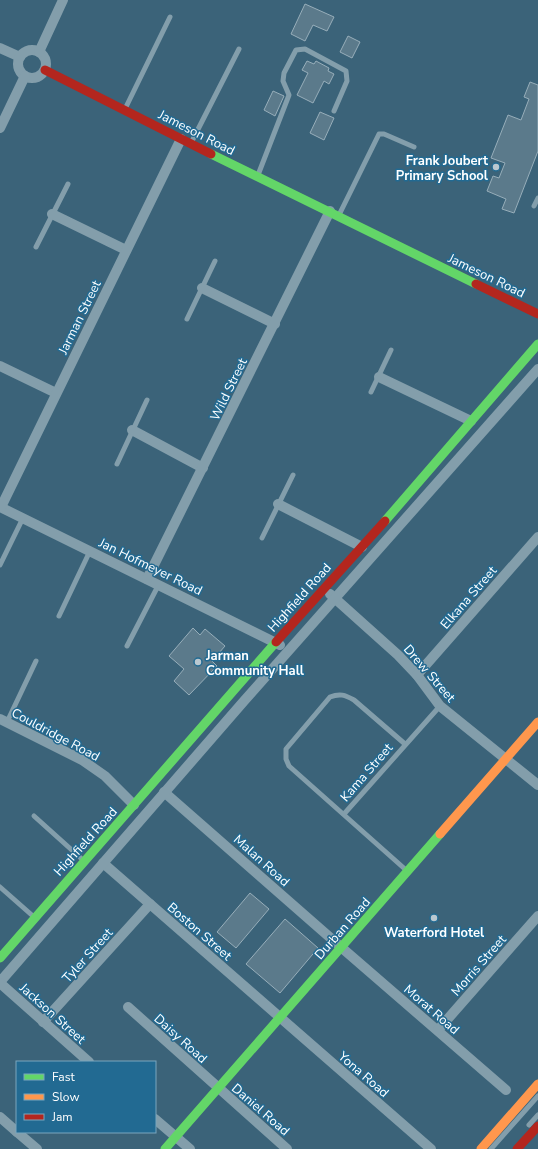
<svg xmlns="http://www.w3.org/2000/svg" width="538" height="1149" font-family="'Nunito Sans',sans-serif">
  <rect width="100%" height="100%" fill="#3b6379"/>
  <g fill="#5b7a8b" stroke="#97aeba">
    <path d="M305,4L334,17L327,31L313,25L305,41L291,34Z"/>
    <path d="M348,36L360,42L352,58L340,52Z"/>
    <path d="M307,61L314,64L316,61L329,68L328,71L334,74L329,84L324,81L313,103L297,95L308,73L302,70Z"/>
    <path d="M530,82L538,85V151L514,213L502,209L506,199L487,191L493,176L499,178L505,163L491,158L508,115L521,120L529,99L524,97Z"/>
    <path d="M273,91L284,96L275,116L264,110Z"/>
    <path d="M320,112L334,118L324,140L310,133Z"/>
    <path d="M193,628L200,635L205,629L225,646L212,661L217,666L189,695L174,681L184,669L169,656Z"/>
    <path d="M250,893L269,909L236,948L217,932Z"/>
    <path d="M285,919L318,948L280,993L246,964Z"/>
  </g>
  <g fill="none" stroke-linecap="round" stroke-linejoin="round">
    <g stroke="#839eab" stroke-width="5">
      <path d="M125,109L170,17"/>
      <path d="M191,143L239,49"/>
      <path d="M258,175L289,95L283,81L284,73L296,50L305,49L346,71L347,81L334,111"/>
      <path d="M534,206L538,198"/>
      <path d="M339,215L379,134H384L414,147"/>
      <path d="M36,247L68,184"/>
      <path d="M187,319L215,261"/>
      <path d="M371,392L391,350"/>
      <path d="M117,464L147,400"/>
      <path d="M262,538L293,475"/>
      <path d="M0,565L23,518"/>
      <path d="M59,616L90,551"/>
      <path d="M127,646L159,584"/>
      <path d="M7,722L36,661"/>
      <path d="M405,744L354,700C345,695 340,693 330,697L286,749V759L289,766L406,870"/>
      <path d="M344,814L440,706"/>
      <path d="M34,816L84,861"/>
      <path d="M0,887L34,917"/>
      <path d="M529,1125L538,1115"/>
      <path d="M491,1149L538,1096"/>
    </g>
    <g stroke="#839eab" stroke-width="10">
      <path d="M0,48L20,57"/>
      <circle cx="32" cy="64" r="14"/>
      <path d="M39,52L63,0"/>
      <path d="M0,128L25,76"/>
      <path d="M52,214L126,250"/>
      <path d="M202,288L275,324"/>
      <path d="M0,366L56,393"/>
      <path d="M379,377L471,421"/>
      <path d="M132,430L203,468"/>
      <path d="M278,504L362,547"/>
      <path d="M0,507L280,645"/>
      <path d="M1,507L181,139"/>
      <path d="M147,579L330,211"/>
      <path d="M330,594L398,655L417,675L440,706L538,785"/>
      <path d="M417,675L538,537"/>
      <path d="M0,719L82,760L105,776L134,805"/>
      <path d="M164,792L342,948L506,1090"/>
      <path d="M103,863L431,1149"/>
      <path d="M0,982L244,701L538,369"/>
      <path d="M0,983L89,1062"/>
      <path d="M128,1007L287,1149"/>
      <path d="M43,1022L150,904"/>
      <path d="M438,1030L538,916"/>
      <path d="M0,1117L17,1132"/>
      <path d="M155,1119L190,1149"/>
      <path d="M17,1132L37,1149"/>
    </g>
    <g stroke="#63d668" stroke-width="9">
      <path d="M211,154L476,284"/>
      <path d="M385,521L538,344"/>
      <path d="M0,958L276,642"/>
      <path d="M165,1149L440,834"/>
    </g>
    <g stroke="#ff974d" stroke-width="9">
      <path d="M440,834L538,722"/>
      <path d="M481,1149L538,1084"/>
    </g>
    <g stroke="#b3261e" stroke-width="9">
      <path d="M45,70L211,154"/>
      <path d="M476,284L538,314"/>
      <path d="M276,642L385,521"/>
      <path d="M517,1149L538,1126"/>
    </g>
  </g>
  <g fill="#bac8d0" stroke="#226a92" stroke-width="1.5">
    <circle cx="496" cy="167" r="4"/>
    <circle cx="198" cy="662" r="4"/>
    <circle cx="434" cy="918" r="4"/>
  </g>
  <g text-anchor="middle" stroke-width="3" stroke-linejoin="round" paint-order="stroke">
    <g font-size="13" fill="#fff" stroke="#226a92">
      <text transform="translate(197 132) rotate(27)" y="5">Jameson Road</text>
      <text transform="translate(487 275) rotate(26)" y="5">Jameson Road</text>
      <text transform="translate(79 317) rotate(-64)" y="5">Jarman Street</text>
      <text transform="translate(228 389) rotate(-64)" y="5">Wild Street</text>
      <text transform="translate(151 566) rotate(26)" y="5">Jan Hofmeyer Road</text>
      <text transform="translate(299 597) rotate(-48)" y="5">Highfield Road</text>
      <text transform="translate(468 597) rotate(-49)" y="5">Elkana Street</text>
      <text transform="translate(430 673) rotate(49)" y="5">Drew Street</text>
      <text transform="translate(56 734) rotate(28)" y="5">Couldridge Road</text>
      <text transform="translate(366 772) rotate(-49)" y="5">Kama Street</text>
      <text transform="translate(85 841) rotate(-48)" y="5">Highfield Road</text>
      <text transform="translate(262 860) rotate(42)" y="5">Malan Road</text>
      <text transform="translate(342 928) rotate(-49)" y="5">Durban Road</text>
      <text transform="translate(200 931) rotate(41)" y="5">Boston Street</text>
      <text transform="translate(87 955) rotate(-48)" y="5">Tyler Street</text>
      <text transform="translate(478 965) rotate(-49)" y="5">Morris Street</text>
      <text transform="translate(432 1009) rotate(41)" y="5">Morat Road</text>
      <text transform="translate(53 1013) rotate(42)" y="5">Jackson Street</text>
      <text transform="translate(181 1038) rotate(42)" y="5">Daisy Road</text>
      <text transform="translate(364 1074) rotate(41)" y="5">Yona Road</text>
      <text transform="translate(261 1109) rotate(41)" y="5">Daniel Road</text>
    </g>
    <g font-size="13" font-weight="bold" fill="#fff" stroke="#226a92" text-anchor="end">
      <text x="488" y="165">Frank Joubert<tspan x="488" dy="15">Primary School</tspan></text>
      <text x="206" y="660" text-anchor="start">Jarman<tspan x="206" dy="15">Community Hall</tspan></text>
      <text x="434" y="937" text-anchor="middle">Waterford Hotel</text>
    </g>
  </g>
  <rect x="16" y="1061" width="140" height="72" fill="#226a92" stroke="#7aa6be"/>
  <rect x="24" y="1074" width="20" height="6" fill="#63d668" stroke="#7aa6be"/>
  <text x="52" y="1081" font-size="12" fill="#ffffff">Fast</text>
  <rect x="24" y="1094" width="20" height="6" fill="#ff974d" stroke="#7aa6be"/>
  <text x="52" y="1101" font-size="12" fill="#ffffff">Slow</text>
  <rect x="24" y="1114" width="20" height="6" fill="#b3261e" stroke="#7aa6be"/>
  <text x="52" y="1121" font-size="12" fill="#ffffff">Jam</text>
</svg>
